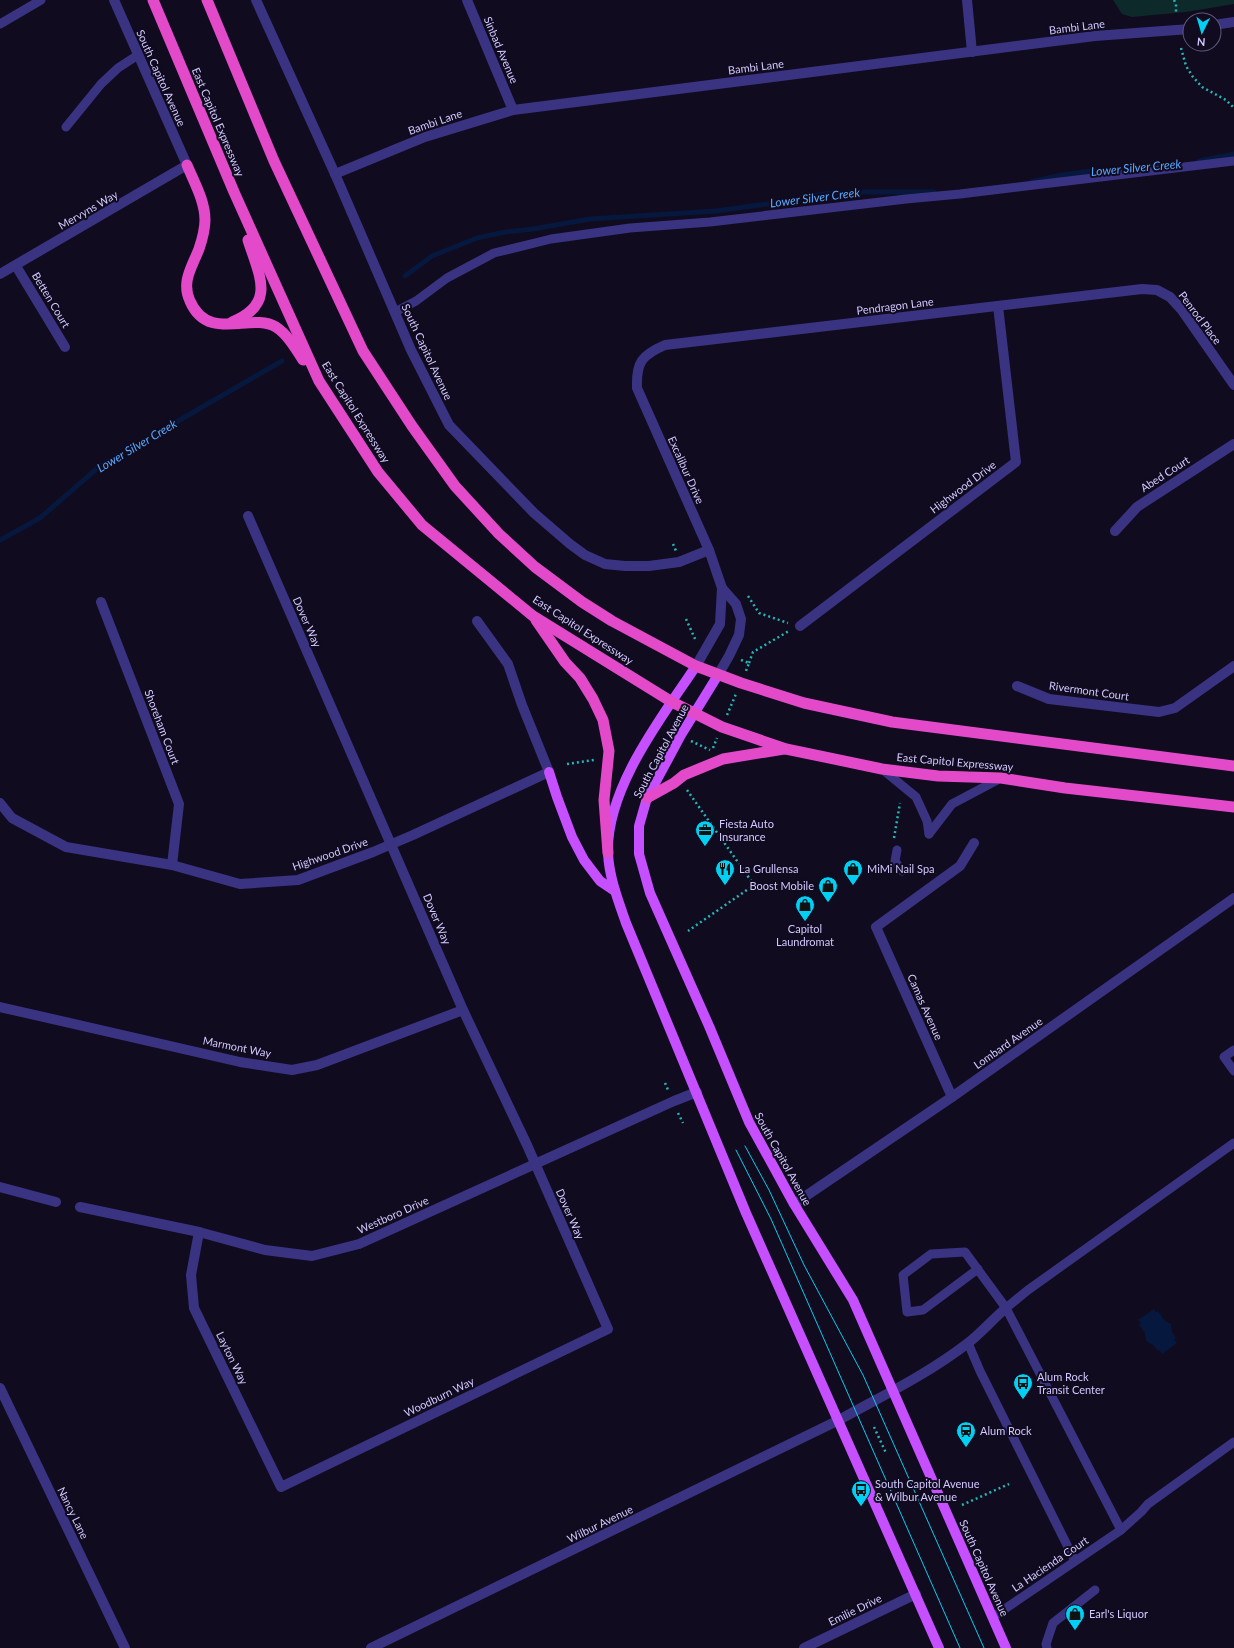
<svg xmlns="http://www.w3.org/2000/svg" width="1234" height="1648" font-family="Lato,sans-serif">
  <rect width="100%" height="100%" fill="#100b1f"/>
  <path fill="#0e292a" d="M1113,0H1234V4L1186,12L1132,17L1122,14Z"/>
  <path fill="#06183d" d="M1154,1309L1156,1312L1158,1311L1164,1320L1171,1324L1172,1332L1176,1338L1174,1339L1177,1343L1162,1354L1159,1350L1158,1351L1153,1345L1146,1341L1145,1333L1139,1325L1141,1323L1138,1320Z"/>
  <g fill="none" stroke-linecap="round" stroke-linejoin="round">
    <g stroke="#06183d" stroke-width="5">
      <path d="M1199,161L1234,154"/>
      <path d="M1031,182C1067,172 1105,169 1142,168"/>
      <path d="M405,276L432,256L477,238L505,232L533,229L590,219L716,211L774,203L824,194L850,192H934"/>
      <path d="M0,540L40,518L100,466L282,361"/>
    </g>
    <g stroke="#26b6b5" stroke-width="2.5" stroke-dasharray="2 3" stroke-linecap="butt">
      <path d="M1174,0L1176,4V14"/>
      <path d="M1181,48L1186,66L1193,77L1202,87L1226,100L1234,108"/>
      <path d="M673,544L676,551"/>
      <path d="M748,596L759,613L788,623"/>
      <path d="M686,619L696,641"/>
      <path d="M741,660L749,663L746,671"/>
      <path d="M749,663L753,652L789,631"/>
      <path d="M727,715L736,694"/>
      <path d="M691,741L710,750"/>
      <path d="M713,748L717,738"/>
      <path d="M567,764L594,760"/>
      <path d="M687,790L754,885L688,931"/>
      <path d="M894,838L900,803"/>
      <path d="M665,1083L668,1090"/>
      <path d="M678,1113L683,1123"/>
      <path d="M874,1427L886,1453"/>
      <path d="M962,1505L1009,1484"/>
    </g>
    <g stroke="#3a3381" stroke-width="9">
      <path d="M0,24L41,0"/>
      <path d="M66,127L101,84L118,68L138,55"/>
      <path d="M395,312L416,301L447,278L494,253L551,239L630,228L710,222L906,199L960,194L1234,161"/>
      <path d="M882,769L916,797L927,821L929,834"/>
      <path d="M929,834L952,804L1001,778"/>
      <path d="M897,850L895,861L902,871"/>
      <path d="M1234,1050L1224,1057L1234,1071"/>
      <path d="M978,1269L923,1310L907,1312L903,1275L931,1254L965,1252L1006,1308L1121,1530"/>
      <path d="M1006,1308L1028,1290L1234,1143"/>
      <path d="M968,1343L980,1371L1075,1561"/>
      <path d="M993,1617L1121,1530L1141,1512L1148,1504L1234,1442"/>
      <path d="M1047,1648L1046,1644L1053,1623L1095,1590"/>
    </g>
    <g stroke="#3a3381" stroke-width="10">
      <path d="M256,0L335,174L411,350L449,425L534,513L570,544L585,555L605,564L625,566H649L679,562L709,550"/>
      <path d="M467,0L513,110"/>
      <path d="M967,0L972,52"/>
      <path d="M1214,25L1234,22"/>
      <path d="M335,174L425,137L513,110L1095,36L1190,29"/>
      <path d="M16,266L65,347"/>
      <path d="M0,274L187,165L114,0"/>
      <path d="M1115,531L1137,507L1234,444"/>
      <path d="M101,602L179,804L172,865"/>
      <path d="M800,626L1016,462L998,306"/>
      <path d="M696,666L720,624L722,588"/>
      <path d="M718,675L729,656L739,635L741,619L736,604L722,588L709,550L637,388C636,362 642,355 665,345L1142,289L1157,290L1170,297L1181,309L1234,385"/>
      <path d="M1017,686L1049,699L1159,712L1175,708L1234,666"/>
      <path d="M0,803L12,818L66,847L172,865L240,884L298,880L373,852L413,835L549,772L522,705L508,664L477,621"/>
      <path d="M0,1007L240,1062L292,1070L317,1065L463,1010"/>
      <path d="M952,1097L876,927L960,866L974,843"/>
      <path d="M0,1187L56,1202"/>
      <path d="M794,1204L952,1097L1234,898"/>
      <path d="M80,1207L199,1232L265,1250L312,1256L359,1244L674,1101L697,1092"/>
      <path d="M199,1232L191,1275L194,1308L281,1487L608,1329L527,1145L463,1010L248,516"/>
      <path d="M0,1388L125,1648"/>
      <path d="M371,1648L839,1420C882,1396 928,1374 968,1343C981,1333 993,1319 1006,1308"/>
      <path d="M804,1648L916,1594"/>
    </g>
    <g stroke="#c650ff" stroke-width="10">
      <path d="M696,666C662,717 606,788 608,853C609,877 618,900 626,923L746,1213L939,1648"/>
      <path d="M718,675L681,735L647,798L639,826V854L650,893L709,1026L749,1122L794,1204L853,1300L1006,1648"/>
      <path d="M549,772L557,797L572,837L584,860L600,881L615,891"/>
    </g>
    <g stroke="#e24aca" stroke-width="11">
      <path d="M153,0L234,192L319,381L378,472L422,525L533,616L672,702L722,727L786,749L882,769L938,776L1001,778L1065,788L1234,807"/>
      <path d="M207,0L274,161L363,351L412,426L455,486L499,534L535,567L582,602L612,621L696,666L741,683L804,703L892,722L1234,766"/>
      <path d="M187,165C194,182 205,201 205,220C205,229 202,240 199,249C192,267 181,282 190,301C208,343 251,312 276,327C288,335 296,349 303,360"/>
      <path d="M232,322C277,304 259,275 248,240"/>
      <path d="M536,620L565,662L580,678L593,699L603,720L609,751L604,800L608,853"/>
      <path d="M647,798L674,783L684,775L723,759L784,749"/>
    </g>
    <g stroke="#00d0f4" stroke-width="1">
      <path d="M745,1146L769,1190L804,1265L863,1375L984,1648"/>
      <path d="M736,1150L771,1219L960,1648"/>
    </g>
  </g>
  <defs>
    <g id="office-pin" transform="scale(1)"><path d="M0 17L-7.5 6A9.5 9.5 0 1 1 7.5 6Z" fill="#00d0f4" stroke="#100b1f"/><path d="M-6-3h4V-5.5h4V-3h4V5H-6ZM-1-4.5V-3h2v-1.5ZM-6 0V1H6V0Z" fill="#111"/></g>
    <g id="restaurant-pin" transform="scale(1)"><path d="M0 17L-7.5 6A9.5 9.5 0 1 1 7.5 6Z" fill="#00d0f4" stroke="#100b1f"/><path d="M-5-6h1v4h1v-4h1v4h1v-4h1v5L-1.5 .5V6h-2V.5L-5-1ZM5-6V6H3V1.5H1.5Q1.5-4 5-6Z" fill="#111"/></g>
    <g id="shop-pin" transform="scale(1)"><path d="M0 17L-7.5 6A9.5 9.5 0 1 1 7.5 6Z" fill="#00d0f4" stroke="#100b1f"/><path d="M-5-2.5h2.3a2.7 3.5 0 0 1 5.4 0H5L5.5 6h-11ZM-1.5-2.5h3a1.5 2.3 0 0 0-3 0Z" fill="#111"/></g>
    <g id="bus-pin" transform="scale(1)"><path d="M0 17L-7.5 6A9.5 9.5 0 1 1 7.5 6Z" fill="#00d0f4" stroke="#100b1f"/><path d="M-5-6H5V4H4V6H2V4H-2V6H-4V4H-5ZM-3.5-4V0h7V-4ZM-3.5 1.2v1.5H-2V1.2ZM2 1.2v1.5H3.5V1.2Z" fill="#111"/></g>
    <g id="station-pin" transform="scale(1)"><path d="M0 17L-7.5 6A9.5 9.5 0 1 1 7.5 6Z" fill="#00d0f4" stroke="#100b1f"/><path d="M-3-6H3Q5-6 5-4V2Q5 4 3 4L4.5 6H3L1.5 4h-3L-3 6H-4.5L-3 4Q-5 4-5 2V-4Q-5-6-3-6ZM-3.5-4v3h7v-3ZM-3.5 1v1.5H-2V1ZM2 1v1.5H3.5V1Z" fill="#111"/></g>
  </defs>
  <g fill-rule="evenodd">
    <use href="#office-pin" x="705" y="830"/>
    <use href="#restaurant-pin" x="725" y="869"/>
    <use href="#shop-pin" x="853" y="869"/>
    <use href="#shop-pin" x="828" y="886"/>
    <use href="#shop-pin" x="805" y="905"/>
    <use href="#bus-pin" x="1023" y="1383"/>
    <use href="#station-pin" x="966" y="1431"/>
    <use href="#bus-pin" x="861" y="1490"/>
    <use href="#shop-pin" x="1075" y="1614"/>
  </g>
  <g text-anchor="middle" stroke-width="4" stroke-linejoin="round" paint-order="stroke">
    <g font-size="11" fill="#d2c9ff" stroke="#100b1f">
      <text transform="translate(1077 27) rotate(-7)" y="4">Bambi Lane</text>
      <text transform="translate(501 50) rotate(67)" y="4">Sinbad Avenue</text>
      <text transform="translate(756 67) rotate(-7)" y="4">Bambi Lane</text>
      <text transform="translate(161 78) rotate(66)" y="4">South Capitol Avenue</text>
      <text transform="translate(218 122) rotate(67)" y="4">East Capitol Expressway</text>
      <text transform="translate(435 122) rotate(-19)" y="4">Bambi Lane</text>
      <text transform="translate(88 210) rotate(-30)" y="4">Mervyns Way</text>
      <text transform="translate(51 300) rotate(59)" y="4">Betten Court</text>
      <text transform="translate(895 306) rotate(-7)" y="4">Pendragon Lane</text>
      <text transform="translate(1200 318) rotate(53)" y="4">Penrod Place</text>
      <text transform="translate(427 352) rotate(65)" y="4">South Capitol Avenue</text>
      <text transform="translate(356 412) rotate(58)" y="4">East Capitol Expressway</text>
      <text transform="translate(686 470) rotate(66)" y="4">Excalibur Drive</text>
      <text transform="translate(1165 474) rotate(-33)" y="4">Abed Court</text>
      <text transform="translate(963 487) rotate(-37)" y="4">Highwood Drive</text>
      <text transform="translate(307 622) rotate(66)" y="4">Dover Way</text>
      <text transform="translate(583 630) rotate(33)" y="4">East Capitol Expressway</text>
      <text transform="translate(1089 691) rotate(8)" y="4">Rivermont Court</text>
      <text transform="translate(162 727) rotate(69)" y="4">Shoreham Court</text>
      <text transform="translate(661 751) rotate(-62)" y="4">South Capitol Avenue</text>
      <text transform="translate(955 762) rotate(5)" y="4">East Capitol Expressway</text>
      <text transform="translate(330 854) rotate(-19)" y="4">Highwood Drive</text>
      <text transform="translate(437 919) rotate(67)" y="4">Dover Way</text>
      <text transform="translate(925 1007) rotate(66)" y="4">Camas Avenue</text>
      <text transform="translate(1008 1043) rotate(-35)" y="4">Lombard Avenue</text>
      <text transform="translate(237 1047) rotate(11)" y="4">Marmont Way</text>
      <text transform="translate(783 1159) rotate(61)" y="4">South Capitol Avenue</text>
      <text transform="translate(570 1214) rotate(66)" y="4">Dover Way</text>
      <text transform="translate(393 1215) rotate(-24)" y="4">Westboro Drive</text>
      <text transform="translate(232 1358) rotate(64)" y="4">Layton Way</text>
      <text transform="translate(439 1397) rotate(-26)" y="4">Woodburn Way</text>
      <text transform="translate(73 1513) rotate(64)" y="4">Nancy Lane</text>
      <text transform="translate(600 1524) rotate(-26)" y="4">Wilbur Avenue</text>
      <text transform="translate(1050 1564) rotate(-34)" y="4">La Hacienda Court</text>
      <text transform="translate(984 1568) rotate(66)" y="4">South Capitol Avenue</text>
      <text transform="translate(855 1610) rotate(-26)" y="4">Emilie Drive</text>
    </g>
    <g font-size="11" fill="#d2c9ff" stroke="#100b1f" text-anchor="start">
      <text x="719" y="828">Fiesta Auto<tspan x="719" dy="13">Insurance</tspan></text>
      <text x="739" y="873">La Grullensa</text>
      <text x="867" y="873">MiMi Nail Spa</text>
      <text x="814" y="890" text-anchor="end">Boost Mobile</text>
      <text x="805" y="933" text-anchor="middle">Capitol<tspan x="805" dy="13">Laundromat</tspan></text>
      <text x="1037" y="1381">Alum Rock<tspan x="1037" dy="13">Transit Center</tspan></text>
      <text x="980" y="1435">Alum Rock</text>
      <text x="875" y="1488">South Capitol Avenue<tspan x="875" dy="13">&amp; Wilbur Avenue</tspan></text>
      <text x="1089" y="1618">Earl's Liquor</text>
    </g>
    <g font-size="12" font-style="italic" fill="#57a9ff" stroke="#100b1f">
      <text transform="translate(1136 168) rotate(-5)" y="4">Lower Silver Creek</text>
      <text transform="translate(815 198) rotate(-7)" y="4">Lower Silver Creek</text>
      <text transform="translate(137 446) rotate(-31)" y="4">Lower Silver Creek</text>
    </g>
  </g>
  <g transform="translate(1202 32) rotate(185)"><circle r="19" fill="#100b1f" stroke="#5e5779"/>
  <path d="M0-3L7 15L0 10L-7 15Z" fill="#00d0f4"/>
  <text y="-6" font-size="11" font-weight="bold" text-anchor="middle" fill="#d2c9ff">N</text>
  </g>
</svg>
